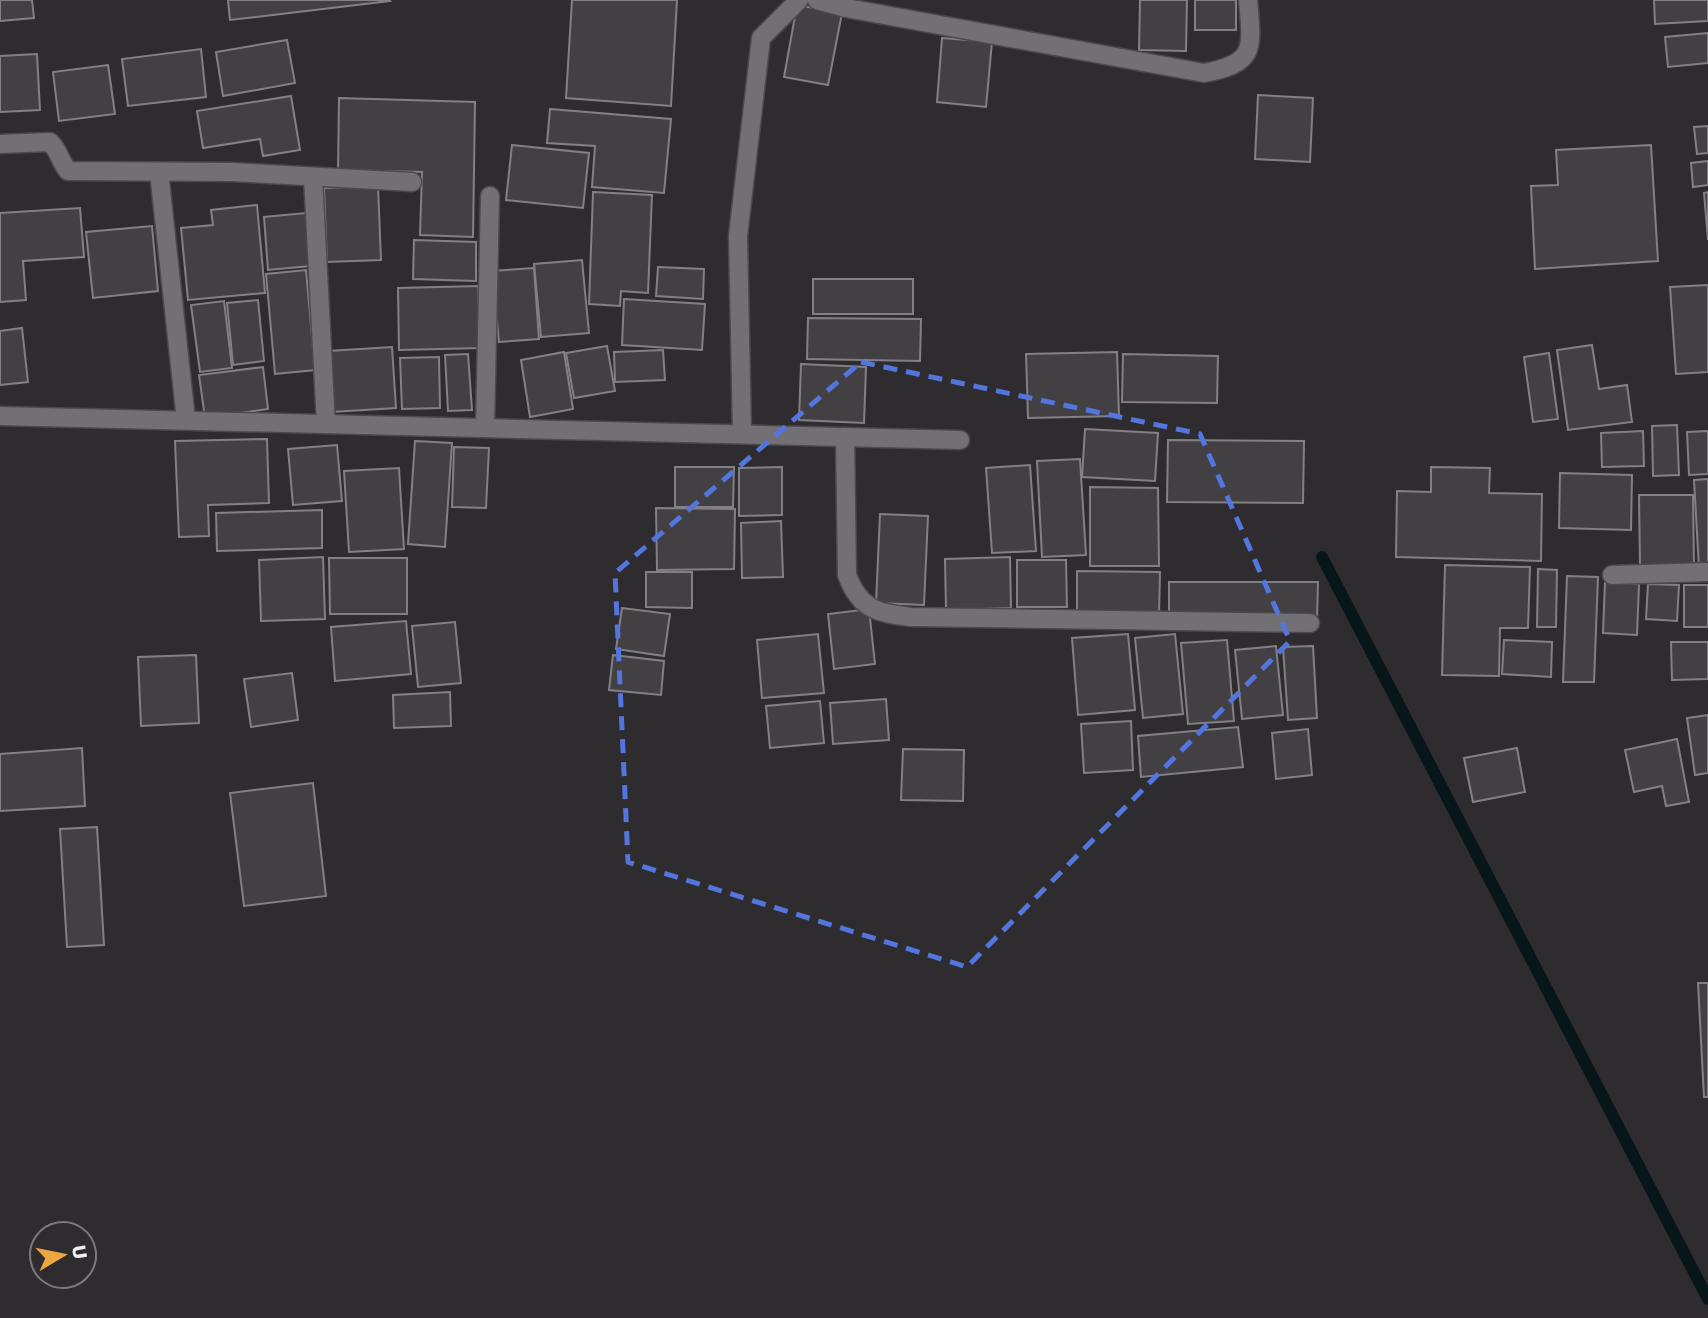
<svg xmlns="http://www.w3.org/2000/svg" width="1708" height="1318" font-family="Rubik,sans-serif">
  <rect width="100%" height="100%" fill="#2f2c30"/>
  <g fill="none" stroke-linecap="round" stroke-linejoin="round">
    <path stroke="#071619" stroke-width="12" d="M1322,557L1708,1299"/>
  </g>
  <g fill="#434044" stroke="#838085" stroke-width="2">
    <path d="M0,0H32L34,18L0,21Z"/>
    <path d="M228,0H389L390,1L230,20Z"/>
    <path d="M572,0H677L671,106L566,98Z"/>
    <path d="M1140,0H1187L1186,51L1139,50Z"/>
    <rect x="1195" y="0" width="41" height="30"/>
    <path d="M1654,0H1708V21L1655,24Z"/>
    <path d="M797,5L842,13L828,85L784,77Z"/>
    <path d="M1708,33V63L1668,67L1665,37Z"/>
    <path d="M942,38L992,42L986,107L937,102Z"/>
    <path d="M287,40L295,83L223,96L216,52Z"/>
    <path d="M201,49L206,97L128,106L122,59Z"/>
    <path d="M37,54L40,110L0,112V56Z"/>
    <path d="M108,65L115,114L59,121L53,72Z"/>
    <path d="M1258,95L1313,98L1310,162L1255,159Z"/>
    <path d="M291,96L300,150L263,156L260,139L203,148L197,111Z"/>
    <path d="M339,98L475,102L473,237L420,235L422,172L338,170Z"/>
    <path d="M550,109L671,119L664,193L592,187L595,146L547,143Z"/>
    <path d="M1708,126V153L1697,154L1694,127Z"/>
    <path d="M512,145L589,153L583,208L506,200Z"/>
    <path d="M1651,145L1658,261L1535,269L1531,186L1558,185L1556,150Z"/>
    <path d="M1708,161V185L1693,187L1691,163Z"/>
    <path d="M378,186L381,260L327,262L324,188Z"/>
    <path d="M593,192L652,195L648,293L621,291L620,306L589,304Z"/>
    <path d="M1708,192V240L1704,193Z"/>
    <path d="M257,205L265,293L188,300L181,228L213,225L211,210Z"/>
    <path d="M80,208L84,257L23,261L26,300L0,302V213Z"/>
    <path d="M306,213L310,266L268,270L264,217Z"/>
    <path d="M152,226L158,291L93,298L86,232Z"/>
    <path d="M414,240L476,242V281L413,279Z"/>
    <path d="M582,260L589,333L541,337L534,264Z"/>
    <path d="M658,267L704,269L703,299L656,296Z"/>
    <path d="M534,268L539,339L499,342L492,271Z"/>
    <path d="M306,270L315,370L275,374L266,274Z"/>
    <rect x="813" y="279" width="100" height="35"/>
    <path d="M1708,285V372L1676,374L1670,287Z"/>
    <path d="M478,286L480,348L399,350L398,288Z"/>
    <path d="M624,299L705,304L702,350L622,345Z"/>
    <path d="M258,300L264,361L233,365L227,303Z"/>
    <path d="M224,301L232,368L200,372L191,305Z"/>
    <path d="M808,318L921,319L920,361L807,359Z"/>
    <path d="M22,328L28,382L0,385V331Z"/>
    <path d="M1592,345L1599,389L1627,385L1632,422L1568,430L1557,350Z"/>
    <path d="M607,346L615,391L574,398L566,353Z"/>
    <path d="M392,347L396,408L332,412L328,351Z"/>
    <path d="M663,350L665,380L615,382L614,352Z"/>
    <path d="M564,352L573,409L530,417L521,360Z"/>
    <path d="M1117,352L1119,416L1028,418L1026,354Z"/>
    <path d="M1549,353L1558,419L1533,422L1524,357Z"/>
    <path d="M468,354L472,410L448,411L445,355Z"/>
    <path d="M1123,354L1218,356L1217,403L1122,402Z"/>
    <path d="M439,357L440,408L402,409L400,358Z"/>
    <path d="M801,364L866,367L864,423L799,420Z"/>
    <path d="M263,367L268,409L205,418L199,375Z"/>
    <path d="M1677,425L1679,475L1653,476L1652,426Z"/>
    <path d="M1085,429L1158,433L1155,481L1082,477Z"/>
    <path d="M1643,431L1644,466L1602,467L1601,433Z"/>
    <path d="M1708,431V474L1689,475L1687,432Z"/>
    <path d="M267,439L269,503L208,505L209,536L179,537L175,441Z"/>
    <path d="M1168,440L1304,441L1303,503L1167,502Z"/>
    <path d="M415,441L452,443L445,547L408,544Z"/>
    <path d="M337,445L342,501L293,505L288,449Z"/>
    <path d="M454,447L489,448L486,508L452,507Z"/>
    <path d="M1080,459L1086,555L1042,557L1037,461Z"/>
    <path d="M1030,465L1036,551L992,553L986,468Z"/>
    <path d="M675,467H734L733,507H675Z"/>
    <path d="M782,467V515L739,516V468Z"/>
    <path d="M1431,467L1490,468L1489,493L1542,494L1541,561L1396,557L1397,491L1431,492Z"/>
    <path d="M399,468L404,549L349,552L344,471Z"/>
    <path d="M1560,473L1632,475L1631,530L1559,528Z"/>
    <path d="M1708,479V567L1699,568L1694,480Z"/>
    <path d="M1090,487L1158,488L1159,566H1090Z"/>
    <path d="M1639,495H1693L1694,566H1640Z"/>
    <path d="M656,508L735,509L734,569L657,570Z"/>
    <path d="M322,510V548L217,551L216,513Z"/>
    <path d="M880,514L928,516L924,605L876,603Z"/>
    <path d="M781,521L783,577L742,578L741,523Z"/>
    <path d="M323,557L325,619L261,621L259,560Z"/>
    <path d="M1010,557L1011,608L946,610L945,559Z"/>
    <path d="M329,558H407V614H330Z"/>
    <path d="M1017,560H1066L1067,607H1017Z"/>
    <path d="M1445,565L1530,567L1528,628H1500L1499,676L1442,675Z"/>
    <path d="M1538,569L1557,570L1556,627H1537Z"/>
    <path d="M1077,571L1160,572L1159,615H1077Z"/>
    <path d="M646,572H692V608L646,607Z"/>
    <path d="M1567,576L1598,577L1594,682H1563Z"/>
    <path d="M1169,582H1318L1317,620L1169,619Z"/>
    <path d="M1605,582L1639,584L1637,635L1603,633Z"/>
    <path d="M1648,584L1679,585L1677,621L1646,619Z"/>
    <rect x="1684" y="585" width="24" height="42"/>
    <path d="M622,608L670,614L664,656L616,649Z"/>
    <path d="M869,609L875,664L834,669L828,614Z"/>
    <path d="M406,621L411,674L335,681L331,627Z"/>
    <path d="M455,622L461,683L418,687L412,626Z"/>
    <path d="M818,634L824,693L762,698L757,640Z"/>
    <path d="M1128,634L1135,710L1078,715L1072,638Z"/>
    <path d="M1175,634L1183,714L1143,718L1135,638Z"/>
    <path d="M1227,640L1234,721L1188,724L1181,643Z"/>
    <path d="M1504,640L1552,642L1551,677L1502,674Z"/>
    <path d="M1671,642H1708V679L1672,680Z"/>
    <path d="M1276,646L1283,715L1242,719L1235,650Z"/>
    <path d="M1313,646L1317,718L1288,720L1283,647Z"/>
    <path d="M196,655L199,723L141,726L138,657Z"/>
    <path d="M613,655L664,661L661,695L609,690Z"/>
    <path d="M292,673L298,720L251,727L244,679Z"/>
    <path d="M450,692L451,726L394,728L393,695Z"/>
    <path d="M886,699L889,740L833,744L830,703Z"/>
    <path d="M820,701L824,743L770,748L766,706Z"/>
    <path d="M1708,715V773L1695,775L1687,718Z"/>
    <path d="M1131,721L1133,770L1084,773L1081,724Z"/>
    <path d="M1238,727L1243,767L1141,777L1138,736Z"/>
    <path d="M1308,729L1312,775L1276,779L1272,733Z"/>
    <path d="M1677,739L1689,802L1666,806L1662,786L1634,792L1625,750Z"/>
    <path d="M82,748L85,806L0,811V754Z"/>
    <path d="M1517,748L1525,792L1473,802L1464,758Z"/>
    <path d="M903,749L964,750L963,801L901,800Z"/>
    <path d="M313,783L326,896L244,906L230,793Z"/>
    <path d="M97,827L104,945L67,947L60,829Z"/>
    <path d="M1698,983H1708V1097H1704Z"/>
  </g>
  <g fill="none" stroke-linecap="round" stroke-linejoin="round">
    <g stroke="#4b494c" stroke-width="21">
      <g id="minor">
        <path d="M817,0L846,8L1204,73C1257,63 1252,48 1248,0"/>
        <path d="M0,144L50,142C59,150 60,162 68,171L232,172L412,182"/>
        <path d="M159,172L186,420"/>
        <path d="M313,177L326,424"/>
        <path d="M0,416L960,440"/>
        <path d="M485,427L490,196"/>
        <path d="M742,434L738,236L761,38L799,0"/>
        <path d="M845,437L847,575C860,610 878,613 911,617L1310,623"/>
        <path d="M1612,575L1708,572"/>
      </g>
    </g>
    <use href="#minor" stroke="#737075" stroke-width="18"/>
  </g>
  <path fill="none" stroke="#5276de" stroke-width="5" stroke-dasharray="14 9" stroke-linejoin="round" d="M861,362L1200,434L1290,641L967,967L628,862L615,573Z"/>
  <g transform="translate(63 1255) rotate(80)"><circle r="33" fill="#2f2c30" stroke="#7c797d" stroke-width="2"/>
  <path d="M0-5L12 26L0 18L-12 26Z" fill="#f0a63f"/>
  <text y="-10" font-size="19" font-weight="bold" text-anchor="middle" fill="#efedf0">U</text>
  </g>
</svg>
